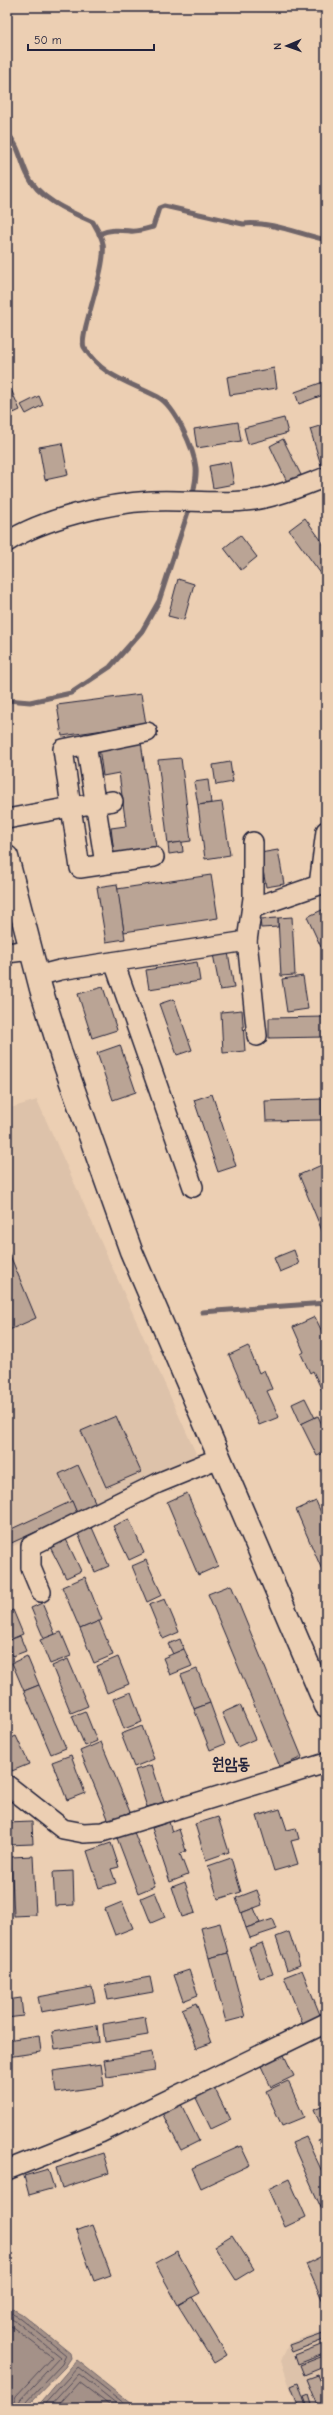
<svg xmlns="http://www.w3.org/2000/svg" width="333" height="2415" font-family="'Comic Neue','Poor Story',sans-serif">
  <rect width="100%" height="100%" fill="#eccfb3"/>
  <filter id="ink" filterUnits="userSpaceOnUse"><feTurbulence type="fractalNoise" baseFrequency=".025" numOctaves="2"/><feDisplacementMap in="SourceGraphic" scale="8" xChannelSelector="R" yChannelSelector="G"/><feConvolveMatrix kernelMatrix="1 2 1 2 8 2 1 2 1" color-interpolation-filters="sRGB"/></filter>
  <g filter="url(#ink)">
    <g fill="#ddc2aa">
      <path d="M37,1100L198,1458L7,1549V1109Z"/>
      <path d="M326,2329V2408H297L281,2361L289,2343Z"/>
    </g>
    <g fill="#a49188" stroke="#706569">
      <path d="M7,2306L22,2314L70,2353L71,2358L65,2367L25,2408H7Z"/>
      <path d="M77,2360L137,2408H36Z"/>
    </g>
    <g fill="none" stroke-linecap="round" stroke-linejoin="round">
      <g stroke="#564e5a" stroke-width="1">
        <path d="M7,2311L20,2318L66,2355L62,2364L24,2404L23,2408"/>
        <path d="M7,2317L17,2322L60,2357L20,2400L18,2408"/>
        <path d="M7,2323L52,2357L16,2396L12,2408"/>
        <path d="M41,2408L78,2367L130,2408"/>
        <path d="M48,2408L79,2374L122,2408"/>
        <path d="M56,2408L79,2382L113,2408"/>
      </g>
      <g stroke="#706569" stroke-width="5">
        <path d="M213,7L326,11"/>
        <path d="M7,133C19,145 20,159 27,174C38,199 70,212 93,222C96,228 102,236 103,244C107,269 78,336 84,347C102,377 130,382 158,397C175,406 194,449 196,468C197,477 194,489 192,498"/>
        <path d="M99,234C111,229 118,230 130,231C137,232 146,229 153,227L159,208L164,206L243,224C271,221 299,234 326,240"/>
        <path d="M7,700L30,702L71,693L110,667L142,631L159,601L190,506"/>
        <path d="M202,1312L326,1303"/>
      </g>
    </g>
    <g fill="#baa495" stroke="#22223b">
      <path d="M274,368L277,388L230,395L227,377Z"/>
      <path d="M7,380L20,410L7,416Z"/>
      <path d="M326,381V394L299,404L295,392Z"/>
      <path d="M39,396L43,405L26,414L21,405Z"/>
      <path d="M284,418L288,433L248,444L244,428Z"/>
      <path d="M238,422L241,441L197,448L194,429Z"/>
      <path d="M326,424V464L321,465L310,429Z"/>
      <path d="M283,439L301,475L287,482L270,446Z"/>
      <path d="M62,443L68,475L45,480L39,447Z"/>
      <path d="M230,462L234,484L213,488L209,466Z"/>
      <path d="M305,518L326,547V572L322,575L289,530Z"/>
      <path d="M240,535L257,557L241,570L224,548Z"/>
      <path d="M178,579L194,584L184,620L168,616Z"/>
      <path d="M141,694L146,724L62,736L57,705Z"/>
      <path d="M141,742L156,847L114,853L111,828L126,826L119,773L103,776L99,748Z"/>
      <path d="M181,758L191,841L168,844L158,760Z"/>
      <path d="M230,762L233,782L216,785L213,765Z"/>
      <path d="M208,780L211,803L198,805L194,782Z"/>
      <path d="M222,802L230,855L205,859L198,805Z"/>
      <path d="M182,842L183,852L169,854L168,844Z"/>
      <path d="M278,850L284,884L266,887L260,853Z"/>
      <path d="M211,875L218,918L124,932L117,889Z"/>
      <path d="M117,884L125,939L106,942L97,887Z"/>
      <path d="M324,909L326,914V944L321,947L307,917Z"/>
      <path d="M292,917L295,975L281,976L278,918Z"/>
      <path d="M278,918V927L261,928L260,919Z"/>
      <path d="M228,952L234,988L220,990L213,954Z"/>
      <path d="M197,962L200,981L149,989L146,970Z"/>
      <path d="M303,976L308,1009L287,1012L282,979Z"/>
      <path d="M103,987L117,1030L92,1038L78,994Z"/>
      <path d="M174,999L192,1050L177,1055L159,1004Z"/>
      <path d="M242,1010L245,1051L223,1053L221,1012Z"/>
      <path d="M325,1017V1037L269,1038V1018Z"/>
      <path d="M120,1045L136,1092L113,1100L97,1053Z"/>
      <path d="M212,1094L236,1166L218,1172L194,1100Z"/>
      <path d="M322,1099V1120L266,1121L265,1101Z"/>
      <path d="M326,1163V1238H325L299,1175Z"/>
      <path d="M7,1248L36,1318L7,1331Z"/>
      <path d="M294,1250L299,1264L280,1272L274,1258Z"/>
      <path d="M315,1317L326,1340L325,1397L313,1371L310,1373L301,1354L304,1352L293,1327Z"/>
      <path d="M248,1346L259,1373L264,1370L272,1389L267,1391L279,1417L259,1425L229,1355Z"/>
      <path d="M305,1398L315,1418L301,1424L292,1404Z"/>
      <path d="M116,1416L141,1472L106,1487L81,1431Z"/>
      <path d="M318,1416L326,1433V1452L317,1456L301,1424Z"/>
      <path d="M78,1465L96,1504L77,1513L59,1474Z"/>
      <path d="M187,1493L218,1566L198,1575L167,1502Z"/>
      <path d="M72,1501L77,1513L7,1545V1531Z"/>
      <path d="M316,1501L326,1524V1579L296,1510Z"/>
      <path d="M129,1519L144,1553L129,1560L113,1526Z"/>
      <path d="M90,1523L109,1566L95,1572L76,1529Z"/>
      <path d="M64,1535L81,1571L66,1578L48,1543Z"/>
      <path d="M146,1560L162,1595L147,1602L132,1566Z"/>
      <path d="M85,1577L102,1620L80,1629L62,1587Z"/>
      <path d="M231,1585L302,1757L280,1767L208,1594Z"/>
      <path d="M165,1599L179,1632L163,1639L149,1605Z"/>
      <path d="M42,1603L55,1634L44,1639L31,1608Z"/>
      <path d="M13,1610L23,1634L7,1641V1612Z"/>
      <path d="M99,1621L113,1655L94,1663L80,1629Z"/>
      <path d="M61,1632L71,1656L50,1664L40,1640Z"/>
      <path d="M20,1636L26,1651L13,1656L7,1641Z"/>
      <path d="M180,1639L184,1649L173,1654L168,1644Z"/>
      <path d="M184,1649L192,1666L170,1675L163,1658Z"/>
      <path d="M27,1656L39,1685L24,1691L12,1663Z"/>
      <path d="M118,1657L129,1684L107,1693L97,1666Z"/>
      <path d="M68,1659L88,1706L71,1713L52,1666Z"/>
      <path d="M197,1669L210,1703L194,1709L181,1675Z"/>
      <path d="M39,1685L66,1748L51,1754L24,1691Z"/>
      <path d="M131,1692L142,1722L124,1729L113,1699Z"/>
      <path d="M210,1703L225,1744L210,1750L194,1709Z"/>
      <path d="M240,1705L255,1739L237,1747L222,1713Z"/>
      <path d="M7,1708L13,1723L7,1726Z"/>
      <path d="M85,1711L97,1741L85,1746L72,1716Z"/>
      <path d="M142,1726L154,1759L134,1767L121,1734Z"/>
      <path d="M16,1736L29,1764L12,1771L7,1760V1740Z"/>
      <path d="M101,1742L130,1812L109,1821L80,1751Z"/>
      <path d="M71,1755L85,1793L67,1800L52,1762Z"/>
      <path d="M152,1765L164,1802L147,1807L135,1770Z"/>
      <path d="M280,1809L287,1830L296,1828L299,1839L291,1841L298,1864L274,1871L257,1816Z"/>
      <path d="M218,1817L229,1852L206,1860L195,1824Z"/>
      <path d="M32,1822L33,1844L7,1845V1823Z"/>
      <path d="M169,1822L172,1832L179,1829L186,1851L180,1854L188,1875L170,1882L152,1828Z"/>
      <path d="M134,1832L155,1886L138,1893L117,1838Z"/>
      <path d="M111,1843L119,1867L111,1869L116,1883L99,1888L87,1851Z"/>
      <path d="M33,1856L36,1915L14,1916L11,1857Z"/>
      <path d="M231,1858L241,1892L218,1899L208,1866Z"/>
      <path d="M73,1871L74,1905L55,1906L53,1872Z"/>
      <path d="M185,1882L195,1913L182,1917L172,1887Z"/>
      <path d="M257,1890L262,1905L241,1913L236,1898Z"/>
      <path d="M155,1892L165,1917L151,1923L141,1898Z"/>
      <path d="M122,1902L133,1928L115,1935L105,1909Z"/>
      <path d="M254,1908L260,1923L246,1928L241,1913Z"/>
      <path d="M273,1919L277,1929L250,1938L246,1928Z"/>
      <path d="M220,1923L228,1953L209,1958L201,1928Z"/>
      <path d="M289,1932L300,1965L287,1970L276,1937Z"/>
      <path d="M262,1943L273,1974L260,1978L249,1948Z"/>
      <path d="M228,1953L245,2017L226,2022L209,1958Z"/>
      <path d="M189,1970L198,1995L183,2001L174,1975Z"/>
      <path d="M302,1970L321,2017L303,2024L284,1977Z"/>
      <path d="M150,1977L153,1992L108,2000L105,1985Z"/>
      <path d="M92,1987L95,2002L41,2012L38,1997Z"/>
      <path d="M21,1998L23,2016L7,2018V2000Z"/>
      <path d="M196,2003L211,2043L197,2048L182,2009Z"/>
      <path d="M145,2017L148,2035L105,2042L103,2024Z"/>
      <path d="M97,2025L99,2042L55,2049L52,2032Z"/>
      <path d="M39,2035L41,2052L7,2057V2040Z"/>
      <path d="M152,2052L155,2070L107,2077L104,2060Z"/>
      <path d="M283,2053L294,2076L271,2087L260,2064Z"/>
      <path d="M101,2064L104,2086L56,2093L53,2071Z"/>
      <path d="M288,2081L304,2117L282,2126L266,2091Z"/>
      <path d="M214,2087L230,2120L211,2129L195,2096Z"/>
      <path d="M180,2102L199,2141L181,2150L161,2111Z"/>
      <path d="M326,2104V2132L324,2133L314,2109Z"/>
      <path d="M306,2137L326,2180V2219L292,2143Z"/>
      <path d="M326,2137V2157L318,2140Z"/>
      <path d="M241,2146L250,2165L201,2188L192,2168Z"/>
      <path d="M103,2153L109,2173L62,2188L56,2168Z"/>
      <path d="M48,2169L54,2188L29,2195L24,2176Z"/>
      <path d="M289,2179L306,2217L285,2227L268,2189Z"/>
      <path d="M92,2225L111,2275L94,2281L76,2231Z"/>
      <path d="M232,2235L254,2269L236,2280L214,2246Z"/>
      <path d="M177,2251L200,2293L178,2305L155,2263Z"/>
      <path d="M326,2254V2308L306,2264Z"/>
      <path d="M192,2297L227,2355L214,2363L178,2305Z"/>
      <path d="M326,2332V2339L292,2352L289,2345Z"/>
      <path d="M326,2343V2353L298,2364L295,2355Z"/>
      <path d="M326,2355V2366L304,2375L300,2365Z"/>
      <path d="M318,2375L326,2394V2408H319L307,2379Z"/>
      <path d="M298,2383L306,2406L299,2408L291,2386Z"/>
      <path d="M309,2395L313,2408H308L304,2397Z"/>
    </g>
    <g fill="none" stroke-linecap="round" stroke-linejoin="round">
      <g stroke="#22223b" stroke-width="22">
        <g id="minor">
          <path d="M7,542C42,519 109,503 151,501C185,499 220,505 254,500C279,496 302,486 326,477"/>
          <path d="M86,744L105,864"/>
          <path d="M113,801L71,807L80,868L154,857"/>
          <path d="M7,819L71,807L63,749L147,732"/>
          <path d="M253,842V898L247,941L257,1036"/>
          <path d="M252,908L319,885L326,831"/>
          <path d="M7,953L30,950"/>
          <path d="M114,962L193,1187"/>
          <path d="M37,976L60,970L247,941"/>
          <path d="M41,1592L31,1568V1546L158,1483L219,1458"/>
          <path d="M7,1785L63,1829L84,1833L102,1832L326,1763"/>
          <path d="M7,2170L100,2133L326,2023"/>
        </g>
      </g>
      <g stroke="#22223b" stroke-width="25">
        <path id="major" d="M7,857L41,989L62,1057L131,1251L326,1706"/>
      </g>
      <use href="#minor" stroke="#eccfb3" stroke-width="19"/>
      <use href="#major" stroke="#eccfb3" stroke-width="22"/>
    </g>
  </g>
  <g text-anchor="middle" stroke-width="3.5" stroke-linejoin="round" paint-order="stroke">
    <g font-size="16" font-weight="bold" fill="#22223b" stroke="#eccfb3">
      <text x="231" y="1769">원암동</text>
    </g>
  </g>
  <rect width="333" height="2415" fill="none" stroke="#eccfb3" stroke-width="24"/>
  <rect x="12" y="12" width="309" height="2391" fill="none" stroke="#22223b" stroke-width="1.5" filter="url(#ink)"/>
  <g transform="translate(287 46) rotate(268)" stroke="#eccfb3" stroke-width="3" paint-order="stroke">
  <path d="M0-3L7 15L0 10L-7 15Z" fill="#22223b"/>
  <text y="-6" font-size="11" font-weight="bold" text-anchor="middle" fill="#22223b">N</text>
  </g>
  <path d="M28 44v6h126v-6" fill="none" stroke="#22223b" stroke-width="2"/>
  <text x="34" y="44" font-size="12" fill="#22223b" stroke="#eccfb3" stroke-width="3" paint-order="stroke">50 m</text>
</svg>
